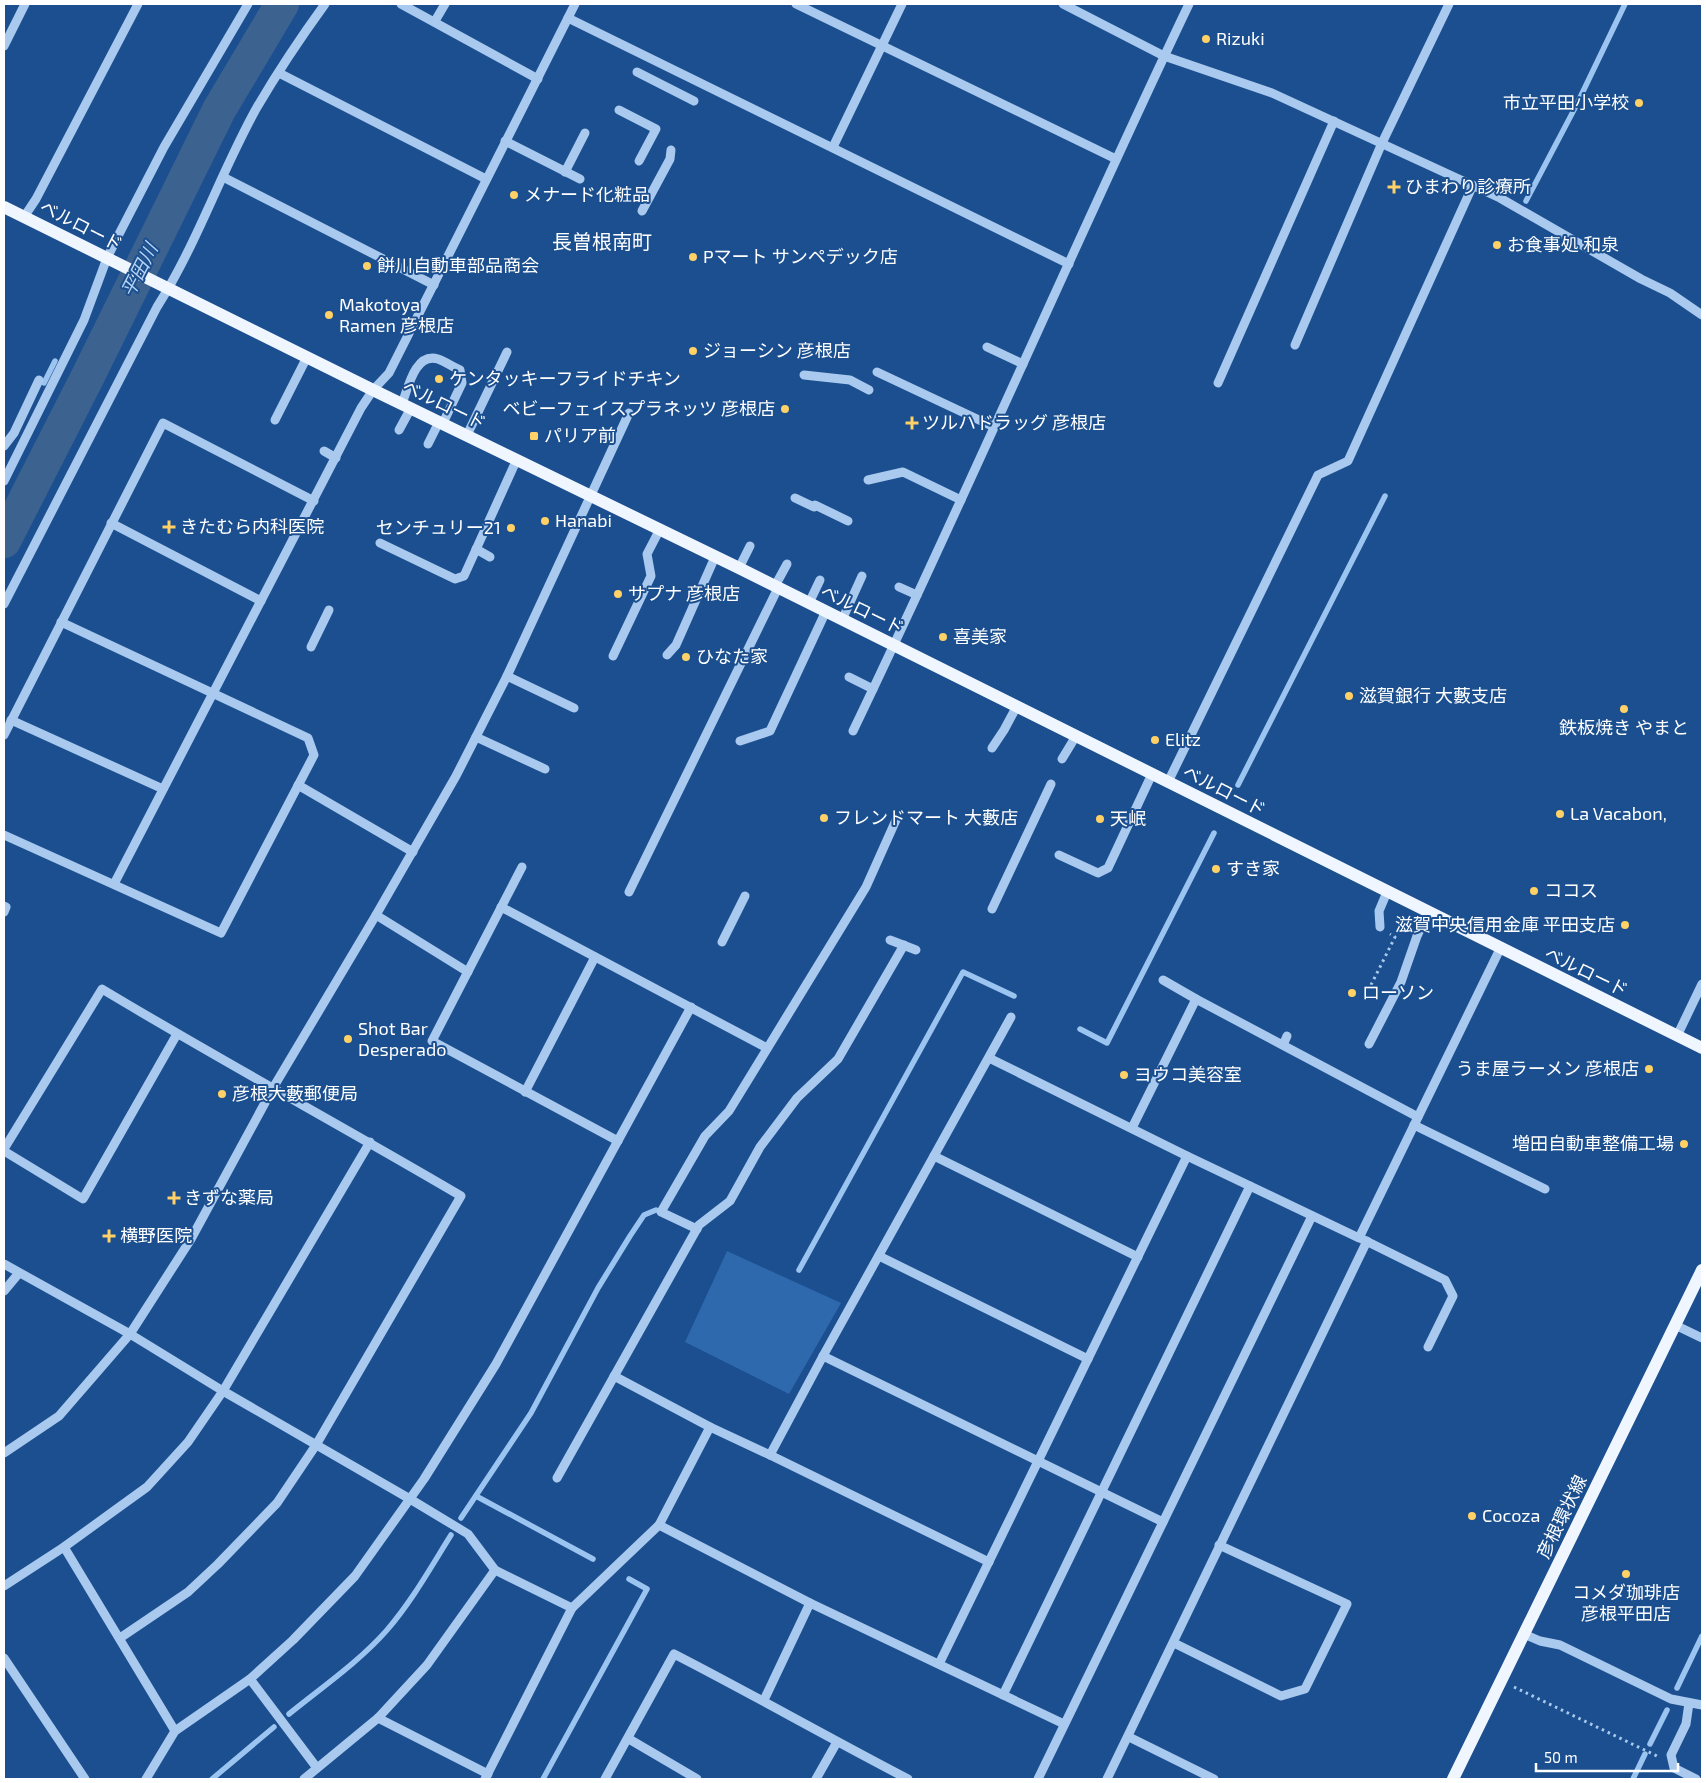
<svg xmlns="http://www.w3.org/2000/svg" width="1706" height="1783" font-family="'Exo 2','Noto Sans JP',sans-serif">
  <rect width="100%" height="100%" fill="#1b4f8f"/>
  <path fill="#2e69ad" d="M727,1251L841,1303L789,1394L685,1342Z"/>
  <g fill="none" stroke-linecap="round" stroke-linejoin="round">
    <g stroke="#9cc4f0" stroke-width="5.5">
      <path d="M1526,201L1576,106L1625,4"/>
      <path d="M44,383L55,361"/>
      <path d="M1238,785L1385,496"/>
      <path d="M1080,1029L1107,1043L1214,833"/>
      <path d="M799,1270L963,972L1014,996"/>
      <path d="M476,1496L593,1559"/>
      <path d="M461,1518L531,1413L598,1288L630,1236L644,1215L656,1210"/>
      <path d="M1677,1688L1702,1636"/>
      <path d="M289,1714C321,1688 360,1661 387,1630C412,1601 431,1567 451,1535"/>
      <path d="M1650,1744L1667,1710"/>
      <path d="M212,1779L274,1727"/>
      <path d="M543,1779L647,1589L629,1579"/>
      <path d="M1633,1779L1645,1754"/>
    </g>
    <path stroke="#3c6290" stroke-width="34" d="M4,541L88,376L219,110L282,4"/>
    <g stroke="#a9c9ee" stroke-width="3" stroke-dasharray="2.5 4" stroke-linecap="butt">
      <path d="M1371,985L1395,937L1390,934"/>
      <path d="M1514,1687L1657,1756"/>
    </g>
    <g stroke="#a9c9ee" stroke-width="9">
      <path d="M401,4L538,79"/>
      <path d="M796,4L1116,159"/>
      <path d="M1063,4L1164,56L1272,93L1500,198L1641,279L1670,293L1702,315"/>
      <path d="M568,18L1069,264"/>
      <path d="M435,21L445,4"/>
      <path d="M4,46L25,4"/>
      <path d="M637,72L694,101"/>
      <path d="M279,73L486,179"/>
      <path d="M619,110L656,129L639,161"/>
      <path d="M505,141L580,179"/>
      <path d="M833,147L902,4"/>
      <path d="M565,172L585,133"/>
      <path d="M223,177L434,285"/>
      <path d="M642,211L670,159L671,150"/>
      <path d="M24,217L36,199L138,4"/>
      <path d="M1295,345L1382,143L1449,4"/>
      <path d="M987,347L1023,364"/>
      <path d="M877,372L994,427"/>
      <path d="M804,375L850,380L869,390"/>
      <path d="M1218,383L1334,121"/>
      <path d="M402,404C408,388 415,352 438,359C446,362 453,367 460,370L462,383L443,423"/>
      <path d="M275,420L307,357"/>
      <path d="M399,430L411,408"/>
      <path d="M467,435L507,352"/>
      <path d="M428,444L439,422"/>
      <path d="M4,446L14,433L39,380"/>
      <path d="M324,451L336,458"/>
      <path d="M868,480L903,472L961,500"/>
      <path d="M4,481L84,320L107,258L117,238L164,147L248,4"/>
      <path d="M795,498L814,507"/>
      <path d="M815,505L848,521"/>
      <path d="M111,523L261,601"/>
      <path d="M380,543L455,579L464,576L517,459"/>
      <path d="M476,549L490,557"/>
      <path d="M739,568L750,546"/>
      <path d="M775,586L787,564"/>
      <path d="M899,587L917,595"/>
      <path d="M809,603L820,580"/>
      <path d="M4,604L157,307C197,244 220,174 256,109C277,73 301,37 325,4"/>
      <path d="M842,620L862,576"/>
      <path d="M311,647L329,610"/>
      <path d="M667,655L676,645L715,557"/>
      <path d="M613,656L651,576L647,554L660,529"/>
      <path d="M507,676L574,708"/>
      <path d="M849,677L873,689"/>
      <path d="M11,720L163,789"/>
      <path d="M853,731C969,490 1074,245 1189,4"/>
      <path d="M4,735L163,423L314,501"/>
      <path d="M476,737L545,769"/>
      <path d="M740,741L770,731L826,611"/>
      <path d="M992,748L1004,730L1017,706"/>
      <path d="M1062,759L1076,736"/>
      <path d="M1168,782L1318,475L1348,461L1473,185"/>
      <path d="M298,785L413,852"/>
      <path d="M4,835L221,933L314,755L308,738L61,622"/>
      <path d="M1059,855L1098,873L1108,868L1152,774"/>
      <path d="M522,867L432,1041L618,1141"/>
      <path d="M114,884L361,408L373,390L389,373L575,4"/>
      <path d="M629,892L778,588"/>
      <path d="M4,906L6,907L4,912"/>
      <path d="M501,907L767,1048"/>
      <path d="M992,909L1051,784"/>
      <path d="M376,915L468,972"/>
      <path d="M1380,927L1379,911L1387,892"/>
      <path d="M890,940L916,950"/>
      <path d="M722,942L745,896"/>
      <path d="M1163,980L1196,999"/>
      <path d="M1677,1036L1702,984"/>
      <path d="M1369,1044L1401,982L1417,936L1428,913"/>
      <path d="M1283,1045L1287,1036"/>
      <path d="M989,1058L1187,1156L1359,1238L1500,949"/>
      <path d="M525,1092L595,957"/>
      <path d="M1414,1125L1545,1189"/>
      <path d="M1132,1128L1196,999L1418,1117"/>
      <path d="M4,1149L102,989C220,1060 342,1126 461,1196L316,1445L277,1503L218,1564L188,1592L120,1638"/>
      <path d="M4,1151L83,1199L177,1034"/>
      <path d="M934,1156L1138,1257"/>
      <path d="M697,1229L661,1212L705,1136L729,1111L866,887L896,820"/>
      <path d="M1362,1239L1445,1280L1453,1296L1428,1347"/>
      <path d="M879,1256L1088,1359"/>
      <path d="M4,1264L130,1334L223,1391L410,1499L468,1534L495,1570L572,1608"/>
      <path d="M4,1291L19,1273"/>
      <path d="M1675,1325L1702,1338"/>
      <path d="M823,1356L1163,1522"/>
      <path d="M614,1376L710,1427L770,1455L989,1562"/>
      <path d="M4,1453L59,1416L130,1334L191,1239L273,1088L376,915L456,776L507,676L629,413"/>
      <path d="M770,1455L823,1356L1011,1017"/>
      <path d="M557,1478L699,1225L730,1201L760,1147L797,1098L838,1059L904,945"/>
      <path d="M659,1525L810,1603L1064,1724"/>
      <path d="M64,1547L175,1731"/>
      <path d="M4,1586L64,1547L147,1487L188,1442L223,1391L370,1142"/>
      <path d="M1524,1634L1540,1641L1560,1645L1671,1699L1702,1705"/>
      <path d="M1174,1643L1281,1696L1305,1689L1347,1604L1219,1545"/>
      <path d="M4,1658L85,1779"/>
      <path d="M939,1664L1187,1156"/>
      <path d="M250,1679L317,1768"/>
      <path d="M1003,1695L1250,1186"/>
      <path d="M764,1700L810,1603"/>
      <path d="M1689,1703L1686,1724L1671,1755L1674,1768L1696,1779"/>
      <path d="M378,1718L488,1774"/>
      <path d="M1129,1737L1214,1779"/>
      <path d="M629,1739L697,1779"/>
      <path d="M146,1779L175,1731L250,1679L293,1640L355,1576L424,1479L496,1364L691,1007"/>
      <path d="M304,1779L378,1718L427,1665L495,1570"/>
      <path d="M485,1779L572,1608L659,1525L710,1427"/>
      <path d="M605,1779L674,1654C752,1694 829,1738 908,1779"/>
      <path d="M816,1779L837,1742"/>
      <path d="M1038,1779L1312,1216"/>
      <path d="M1107,1779L1367,1241"/>
    </g>
    <g stroke="#f0f6ff" stroke-width="12">
      <path d="M4,207L373,390L739,568L1702,1048"/>
      <path d="M1453,1779L1702,1270"/>
    </g>
  </g>
  <g fill="#ffd166" stroke="#1b4f8f" stroke-width="2">
    <circle cx="1206" cy="39" r="5"/>
    <circle cx="1639" cy="103" r="5"/>
    <path d="M1391.5 179.5h5v5h5v5h-5v5h-5v-5h-5v-5h5z"/>
    <circle cx="514" cy="195" r="5"/>
    <circle cx="1497" cy="245" r="5"/>
    <circle cx="693" cy="257" r="5"/>
    <circle cx="367" cy="266" r="5"/>
    <circle cx="329" cy="315" r="5"/>
    <circle cx="693" cy="351" r="5"/>
    <circle cx="439" cy="379" r="5"/>
    <circle cx="785" cy="409" r="5"/>
    <path d="M909.5 415.5h5v5h5v5h-5v5h-5v-5h-5v-5h5z"/>
    <rect x="529" y="431" width="10" height="10" rx="2.5"/>
    <circle cx="545" cy="521" r="5"/>
    <path d="M166.5 519.5h5v5h5v5h-5v5h-5v-5h-5v-5h5z"/>
    <circle cx="511" cy="528" r="5"/>
    <circle cx="618" cy="594" r="5"/>
    <circle cx="943" cy="637" r="5"/>
    <circle cx="686" cy="657" r="5"/>
    <circle cx="1349" cy="696" r="5"/>
    <circle cx="1624" cy="709" r="5"/>
    <circle cx="1155" cy="740" r="5"/>
    <circle cx="1560" cy="814" r="5"/>
    <circle cx="824" cy="818" r="5"/>
    <circle cx="1100" cy="819" r="5"/>
    <circle cx="1216" cy="869" r="5"/>
    <circle cx="1534" cy="891" r="5"/>
    <circle cx="1625" cy="925" r="5"/>
    <circle cx="1352" cy="993" r="5"/>
    <circle cx="348" cy="1039" r="5"/>
    <circle cx="1649" cy="1069" r="5"/>
    <circle cx="1124" cy="1075" r="5"/>
    <circle cx="222" cy="1094" r="5"/>
    <circle cx="1684" cy="1144" r="5"/>
    <path d="M171.5 1190.5h5v5h5v5h-5v5h-5v-5h-5v-5h5z"/>
    <path d="M106.5 1228.5h5v5h5v5h-5v5h-5v-5h-5v-5h5z"/>
    <circle cx="1472" cy="1516" r="5"/>
    <circle cx="1626" cy="1574" r="5"/>
  </g>
  <g text-anchor="middle" stroke-width="4" stroke-linejoin="round" paint-order="stroke">
    <g font-size="18" fill="#fff" stroke="#1b4f8f" text-anchor="start">
      <text x="1216" y="45">Rizuki</text>
      <text x="1629" y="109" text-anchor="end">市立平田小学校</text>
      <text x="1405" y="193">ひまわり診療所</text>
      <text x="524" y="201">メナード化粧品</text>
      <text x="1507" y="251">お食事処 和泉</text>
      <text x="703" y="263">Pマート サンペデック店</text>
      <text x="377" y="272">餅川自動車部品商会</text>
      <text x="339" y="311">Makotoya<tspan x="339" dy="21">Ramen 彦根店</tspan></text>
      <text x="703" y="357">ジョーシン 彦根店</text>
      <text x="449" y="385">ケンタッキーフライドチキン</text>
      <text x="775" y="415" text-anchor="end">ベビーフェイスプラネッツ 彦根店</text>
      <text x="922" y="429">ツルハドラッグ 彦根店</text>
      <text x="544" y="442">パリア前</text>
      <text x="555" y="527">Hanabi</text>
      <text x="180" y="533">きたむら内科医院</text>
      <text x="501" y="534" text-anchor="end">センチュリー21</text>
      <text x="628" y="600">サプナ 彦根店</text>
      <text x="953" y="643">喜美家</text>
      <text x="696" y="663">ひなた家</text>
      <text x="1359" y="702">滋賀銀行 大藪支店</text>
      <text x="1624" y="734" text-anchor="middle">鉄板焼き やまと</text>
      <text x="1165" y="746">Elitz</text>
      <text x="1570" y="820">La Vacabon,</text>
      <text x="834" y="824">フレンドマート 大藪店</text>
      <text x="1110" y="825">天岷</text>
      <text x="1226" y="875">すき家</text>
      <text x="1544" y="897">ココス</text>
      <text x="1615" y="931" text-anchor="end">滋賀中央信用金庫 平田支店</text>
      <text x="1362" y="999">ローソン</text>
      <text x="358" y="1035">Shot Bar<tspan x="358" dy="21">Desperado</tspan></text>
      <text x="1639" y="1075" text-anchor="end">うま屋ラーメン 彦根店</text>
      <text x="1134" y="1081">ヨウコ美容室</text>
      <text x="232" y="1100">彦根大藪郵便局</text>
      <text x="1674" y="1150" text-anchor="end">増田自動車整備工場</text>
      <text x="184" y="1204">きずな薬局</text>
      <text x="120" y="1242">横野医院</text>
      <text x="1482" y="1522">Cocoza</text>
      <text x="1626" y="1599" text-anchor="middle">コメダ珈琲店<tspan x="1626" dy="21">彦根平田店</tspan></text>
    </g>
    <g font-size="18" fill="#fff" stroke="#1b4f8f">
      <text transform="translate(81 226) rotate(27)" y="6">ベルロード</text>
      <text transform="translate(444 405) rotate(26)" y="6">ベルロード</text>
      <text transform="translate(862 610) rotate(26)" y="6">ベルロード</text>
      <text transform="translate(1224 791) rotate(27)" y="6">ベルロード</text>
      <text transform="translate(1586 972) rotate(26)" y="6">ベルロード</text>
      <text transform="translate(1562 1517) rotate(-64)" y="6">彦根環状線</text>
    </g>
    <g font-size="19" font-style="italic" fill="#b5d3f5" stroke="#1b4f8f">
      <text transform="translate(139 270) rotate(-63)" y="7">平田川</text>
    </g>
    <g font-size="20" fill="#fff" stroke="#1b4f8f">
      <text x="602" y="249">長曽根南町</text>
    </g>
  </g>
  <rect width="1706" height="1783" fill="none" stroke="#ffffff" stroke-width="10"/>
  <path d="M1536 1763v8h142v-8" fill="none" stroke="#ffffff" stroke-width="2.5"/>
  <text x="1544" y="1763" font-size="15" fill="#ffffff" stroke="#1b4f8f" stroke-width="4" paint-order="stroke">50 m</text>
</svg>
